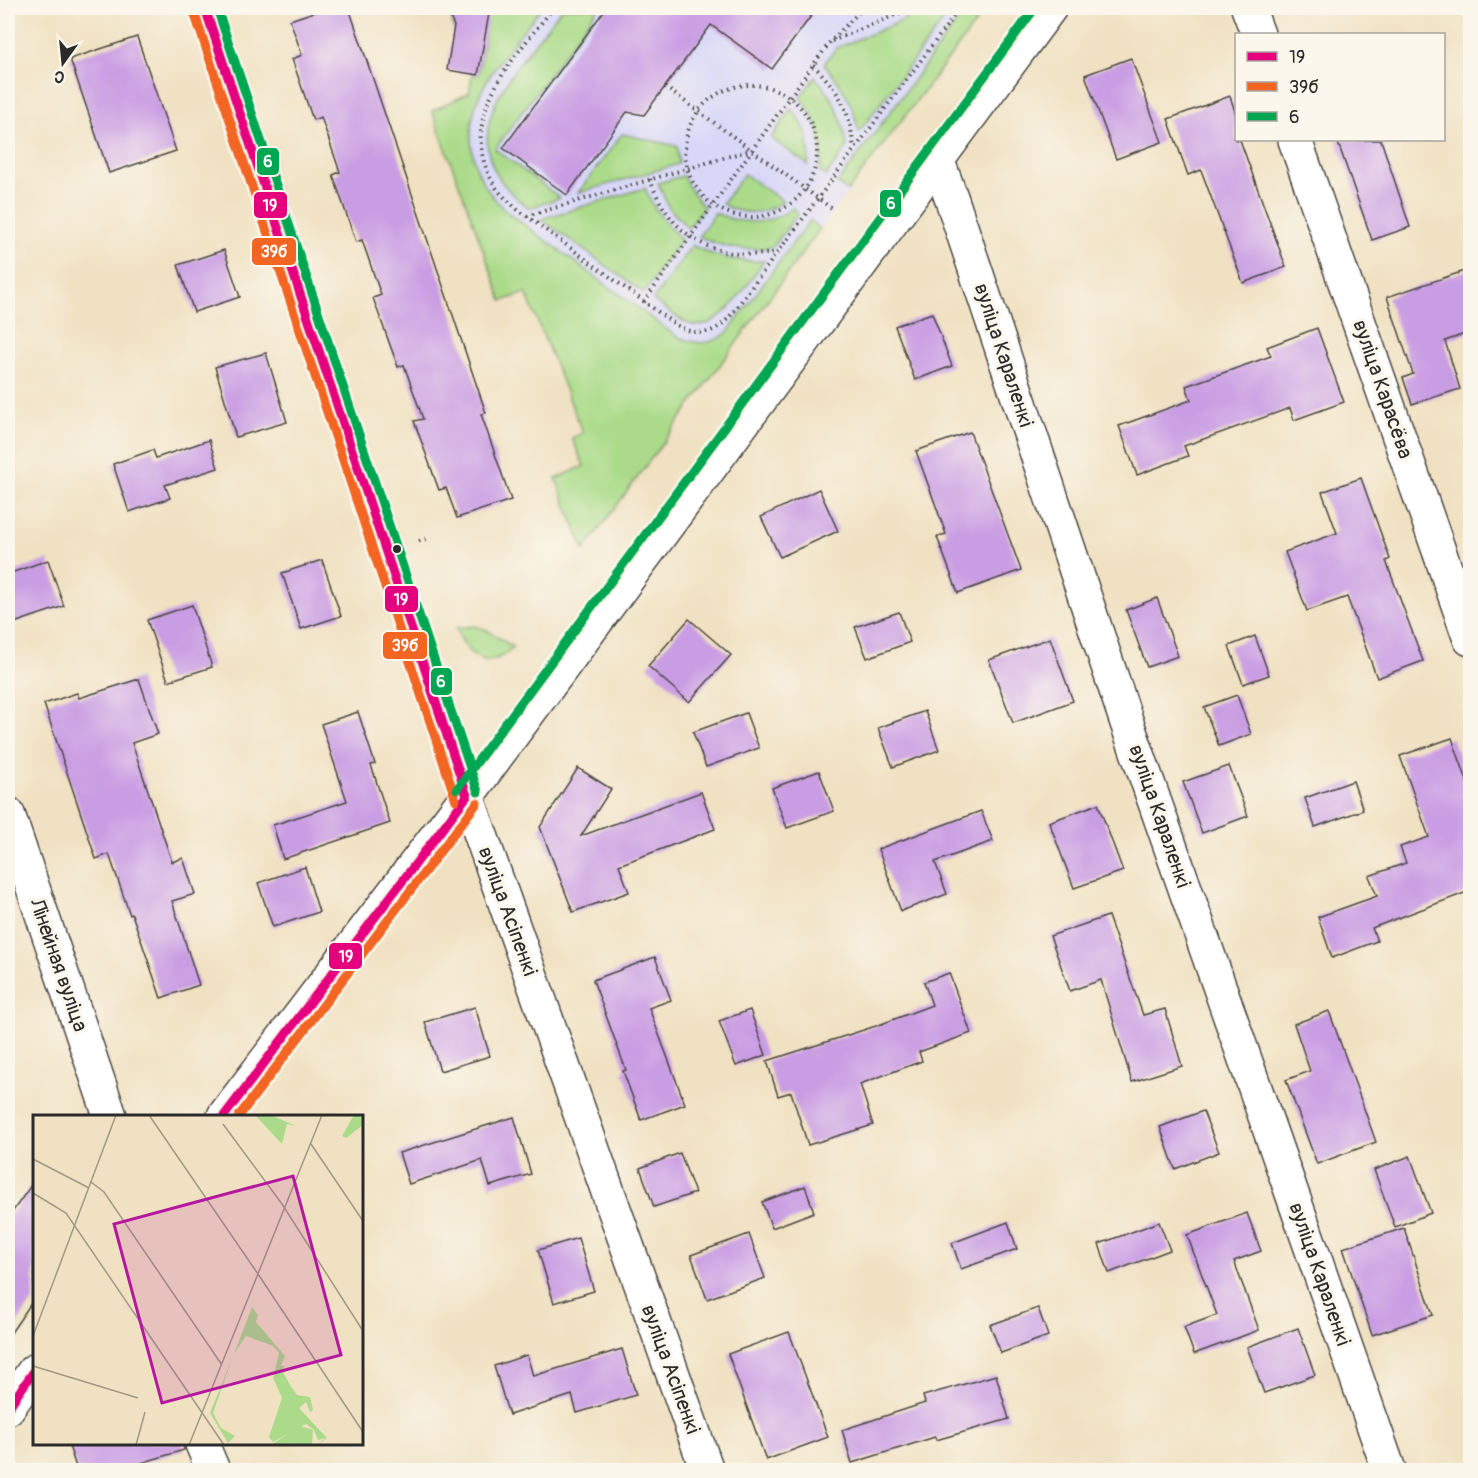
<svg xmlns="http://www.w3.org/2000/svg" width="1478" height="1478" font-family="Pangolin,sans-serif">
  <rect width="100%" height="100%" fill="#fbf7ec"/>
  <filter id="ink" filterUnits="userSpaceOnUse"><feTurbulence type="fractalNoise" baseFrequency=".0167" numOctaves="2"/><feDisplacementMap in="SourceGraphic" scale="12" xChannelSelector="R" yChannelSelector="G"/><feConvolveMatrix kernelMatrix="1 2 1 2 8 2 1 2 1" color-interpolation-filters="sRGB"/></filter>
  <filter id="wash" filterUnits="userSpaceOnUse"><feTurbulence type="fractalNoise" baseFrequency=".008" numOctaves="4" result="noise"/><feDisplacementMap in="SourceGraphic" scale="24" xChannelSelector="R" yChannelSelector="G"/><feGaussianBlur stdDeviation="1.35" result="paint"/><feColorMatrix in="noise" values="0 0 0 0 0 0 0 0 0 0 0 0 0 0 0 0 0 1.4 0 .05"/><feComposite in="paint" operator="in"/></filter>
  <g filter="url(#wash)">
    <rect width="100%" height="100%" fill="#f0e1c2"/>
    <path fill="#d8d7f8" d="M485,8H987L820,229L584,550L556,479L584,466L572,438L583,433L526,293L502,301L432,111L469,93L472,74L478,75L485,34L453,29Z"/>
    <g fill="#abdb8a" stroke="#6b835a" stroke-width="1.5">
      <path d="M485,8H541C522,33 499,58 484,86C460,130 470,178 506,211L676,336C695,345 712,346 728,332L810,220L820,229L584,550L556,479L584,466L572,438L583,433L526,293L502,301L432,111L469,93L472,74L478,75L485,34L453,29L452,21Z"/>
      <path d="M562,8H598L495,149L560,198L529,208C439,142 515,71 562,8Z"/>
      <path d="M926,8H953L859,132C854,105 842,85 824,64L836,48L897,23Z"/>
      <path d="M967,8H987L848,191L837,184Z"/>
      <path d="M815,77C835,98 843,119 847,147L826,176L820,172C825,143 819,120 800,97Z"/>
      <path d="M791,109C807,126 811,142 808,165L771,138Z"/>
      <path d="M622,134L677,146L679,164L578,193Z"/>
      <path d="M744,174L783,201C764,215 743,216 722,204Z"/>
      <path d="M683,176L690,189L704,207L688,228L669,208L658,183Z"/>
      <path d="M645,188C653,209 665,224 681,239L644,293L541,219Z"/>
      <path d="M793,208L798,213L773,247C746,251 723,249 699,236L715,213C743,225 768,226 793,208Z"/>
      <path d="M692,245C715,258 738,262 764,261C748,282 720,335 689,324C676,319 665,308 653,300Z"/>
      <path d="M475,626L487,630L513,647C486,674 467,656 456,628Z"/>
    </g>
    <g id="blocks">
      <g fill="#c99de3">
        <path d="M326,8H349L486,413L481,414L511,500L457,518L446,488L439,490L414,421L423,419L404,365L398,367L373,298L381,295L362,240L356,242L333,175L340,172L321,117L313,120L292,59L302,55L290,20Z"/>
        <path d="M446,8H490L478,75L447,70L454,26Z"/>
        <path d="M606,8H817L772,69L711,25L644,115L627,112L567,195L503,148Z"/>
        <path d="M137,37L176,151L109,173L70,59Z"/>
        <path d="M1131,58L1162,142L1116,159L1085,75Z"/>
        <path d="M1230,96L1236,115V140H1240L1286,267L1243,283L1201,170L1188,175L1168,119Z"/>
        <path d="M1337,140H1381L1410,227L1372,240Z"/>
        <path d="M224,250L240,297L194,312L178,265Z"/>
        <path d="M1470,269V332L1445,341L1460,389L1412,404L1403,378L1413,374L1387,297Z"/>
        <path d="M932,313L952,366L915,380L895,326Z"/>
        <path d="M1317,328L1344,402L1294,420L1290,408L1184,446L1188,456L1137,475L1119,426L1191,400L1186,386L1271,356L1267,347Z"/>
        <path d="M266,353L287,422L236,437L215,367Z"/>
        <path d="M970,432L1021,570L958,593L937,537L946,534L916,451Z"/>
        <path d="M209,440L218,468L165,485L170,498L129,512L113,464L153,450L156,458Z"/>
        <path d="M1361,478L1390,559L1386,561L1423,661L1377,678L1347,597L1307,611L1285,552L1337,533L1322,492Z"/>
        <path d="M819,489L838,531L780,557L761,517Z"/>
        <path d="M48,560L64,606L14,623L8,605V574Z"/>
        <path d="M322,560L341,616L301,629L282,573Z"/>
        <path d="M1157,598L1178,656L1147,667L1126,610Z"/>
        <path d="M192,605L212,667L168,681L147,620Z"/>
        <path d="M899,612L910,642L867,658L855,627Z"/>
        <path d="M689,619L731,655L689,702L648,666Z"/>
        <path d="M1255,636L1269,675L1243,684L1229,646Z"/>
        <path d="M1050,638L1073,701L1013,723L989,660Z"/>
        <path d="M139,679L158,734L132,743L172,862L183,858L195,894L172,901L199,985L161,998L132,914L130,915L109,854L96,859L44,704L77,693L79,698Z"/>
        <path d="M1237,695L1251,734L1219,746L1204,707Z"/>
        <path d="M925,711L939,750L893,767L878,728Z"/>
        <path d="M358,712L375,764L371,765L390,823L283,859L273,825L347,801L321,724Z"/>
        <path d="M746,713L759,748L706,767L693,732Z"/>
        <path d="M1452,738L1470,789V891L1372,928L1377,941L1332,958L1318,917L1377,896L1369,876L1406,863L1400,847L1429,837L1400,756Z"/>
        <path d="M1229,766L1248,816L1202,833L1183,782Z"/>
        <path d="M578,768L611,789L581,836L701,792L715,829L619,865L629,892L573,912L540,827Z"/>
        <path d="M819,771L834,811L787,828L772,788Z"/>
        <path d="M1353,781L1363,810L1315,827L1305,798Z"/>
        <path d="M1098,804L1123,871L1074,888L1049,822Z"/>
        <path d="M981,811L993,841L935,862L947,894L901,911L878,849Z"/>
        <path d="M305,867L319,912L273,927L258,883Z"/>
        <path d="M1108,916L1143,1015L1165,1009L1182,1066L1132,1082L1101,980L1070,991L1050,936Z"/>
        <path d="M655,957L671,1000L649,1008L685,1104L641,1120L623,1071L626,1070L593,980Z"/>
        <path d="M949,973L971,1033L919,1052L922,1061L860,1084L873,1125L808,1145L791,1092L778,1096L767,1061L876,1026L932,1005L924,982Z"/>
        <path d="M475,1007L490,1056L440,1071L425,1022Z"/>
        <path d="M750,1010L766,1055L736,1066L719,1021Z"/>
        <path d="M1329,1011L1376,1142L1317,1164L1286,1080L1310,1071L1294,1024Z"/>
        <path d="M1203,1111L1219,1152L1175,1169L1160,1127Z"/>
        <path d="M514,1117L531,1174L490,1186L482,1160L409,1184L399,1153Z"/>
        <path d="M680,1153L695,1193L654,1207L640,1168Z"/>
        <path d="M1410,1156L1431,1213L1395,1227L1374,1170Z"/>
        <path d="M34,1181V1299L8,1337V1218Z"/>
        <path d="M805,1186L814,1212L772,1228L762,1202Z"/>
        <path d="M1247,1213L1261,1251L1234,1261L1259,1330L1194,1354L1184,1327L1217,1315L1187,1235Z"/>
        <path d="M1008,1222L1017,1249L961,1269L952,1243Z"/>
        <path d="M1159,1222L1170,1250L1109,1273L1099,1244Z"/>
        <path d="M1404,1228L1433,1315L1372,1335L1343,1248Z"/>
        <path d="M749,1234L765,1278L707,1299L691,1255Z"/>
        <path d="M578,1238L594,1291L554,1303L538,1250Z"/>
        <path d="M1038,1308L1048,1336L1001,1353L990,1325Z"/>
        <path d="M1298,1328L1315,1375L1264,1393L1247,1347Z"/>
        <path d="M789,1332L828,1437L766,1460L728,1354Z"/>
        <path d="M622,1349L636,1395L577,1413L572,1395L509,1415L494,1366L527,1355L533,1376Z"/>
        <path d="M996,1375L1009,1419L936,1440L935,1437L852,1463L842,1430L925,1403L923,1396Z"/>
        <path d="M68,1443H183L184,1450L118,1470H77Z"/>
      </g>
    </g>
  </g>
  <g filter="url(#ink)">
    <use href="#blocks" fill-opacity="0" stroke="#494642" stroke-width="1.5"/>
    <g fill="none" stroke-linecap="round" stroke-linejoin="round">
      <g stroke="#494642" stroke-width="36">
        <g id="minor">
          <path d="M1248,8L1258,34"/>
          <path d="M1295,140L1470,639"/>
          <path d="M937,159L952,200L1127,723L1389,1470"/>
          <path d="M467,796L707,1470"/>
          <path d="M8,814L110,1116"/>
          <path d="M202,1444L213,1470"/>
        </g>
      </g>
      <g stroke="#494642" stroke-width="36">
        <g id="secondary">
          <path d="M205,8L467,796"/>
          <path d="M224,1116L467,796L1050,8"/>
          <path d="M8,1408L34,1371"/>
        </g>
      </g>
      <g stroke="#494642" stroke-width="4" stroke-dasharray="1.5 4.5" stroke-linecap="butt">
        <path d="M553,8C513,60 451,120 497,189C502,196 510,202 517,209L676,325C698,336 710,336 728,319L960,8"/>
        <path d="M832,41L912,8"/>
        <path d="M813,65C842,94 849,109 854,149"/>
        <circle cx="751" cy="151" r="66"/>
        <path d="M665,87L834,210"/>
        <path d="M650,179C670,238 718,263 778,252"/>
        <path d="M527,216L750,150"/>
        <path d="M644,302L789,98L830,42L863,8"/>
        <path d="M419,541L429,538"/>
      </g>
      <use href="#minor" stroke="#fff" stroke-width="33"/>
      <use href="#secondary" stroke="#fff" stroke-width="33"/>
      <g stroke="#fbf7ec" stroke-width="14">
        <g id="bus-1">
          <path d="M205,8L467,796"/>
          <path d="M224,1116L467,796"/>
          <path d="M8,1408L34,1371"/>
        </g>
      </g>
      <g stroke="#fbf7ec" stroke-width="14">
        <g id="bus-2">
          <path d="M194,12L456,800"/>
          <path d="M239,1116L477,803"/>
        </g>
      </g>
      <g stroke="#fbf7ec" stroke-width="14">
        <g id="bus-3">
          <path d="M217,8L478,792"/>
          <path d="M457,789L1035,8"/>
        </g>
      </g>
      <use href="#bus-1" stroke="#e5007d" stroke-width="9"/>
      <use href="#bus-2" stroke="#f26522" stroke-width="9"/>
      <use href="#bus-3" stroke="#00a651" stroke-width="9"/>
    </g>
  </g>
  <circle fill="#2b2b2b" stroke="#fbf7ec" stroke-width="2" cx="397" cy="549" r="5"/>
  <g text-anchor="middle" stroke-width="6" stroke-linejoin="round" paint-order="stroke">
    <g font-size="21" fill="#2b2b2b" stroke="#fbf7ec">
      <text transform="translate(1004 355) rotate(72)" y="7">вуліца Караленкі</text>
      <text transform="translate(1383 389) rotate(71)" y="7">вуліца Карасёва</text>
      <text transform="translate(1160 816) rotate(71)" y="7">вуліца Караленкі</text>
      <text transform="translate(508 911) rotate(70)" y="7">вуліца Асіпенкі</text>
      <text transform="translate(59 965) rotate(71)" y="7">Лінейная вуліца</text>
      <text transform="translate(1320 1274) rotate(71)" y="7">вуліца Караленкі</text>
      <text transform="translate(671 1369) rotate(70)" y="7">вуліца Асіпенкі</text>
    </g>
  </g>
  <g transform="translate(33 1115)">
    <rect width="330" height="330" fill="#f0e1c2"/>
    <path d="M222,0H238L263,11L254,9L249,29ZM321,0H330V10L313,23L309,21ZM219,192L225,200L223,207L252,241L248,251H252L249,255L257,270L264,280L277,282L280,295L277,297L273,287L266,293L294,323L284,330L292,323L285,325L281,315L273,309L240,327L236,322L249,283L240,263L246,238L240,231L213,221L201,239ZM199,244L180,298L188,313L202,321L195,328L177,298ZM267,311L280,315L279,330H238Z" fill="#abdb8a"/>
    <path fill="none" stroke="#a19886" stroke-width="1.5" d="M116,0L225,159M190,9L249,89L330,216M278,29L330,106M0,44L56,73M58,67L71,77L189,250M0,78L33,98L191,330M225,159L330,317M0,221L83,0M0,251L105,283M103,330L112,297M156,330L289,0"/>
    <path fill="#b5179e" fill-opacity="0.15" stroke="#b5179e" stroke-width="3" d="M260,61L308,240L129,288L81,109Z"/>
    <rect width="330" height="330" fill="none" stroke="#2b2b2b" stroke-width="3"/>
  </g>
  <g stroke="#fbf7ec" stroke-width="2">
    <rect x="256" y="147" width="24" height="29" rx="6" fill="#00a651"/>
    <rect x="879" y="189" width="23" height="29" rx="6" fill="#00a651"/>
    <rect x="253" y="191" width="35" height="28" rx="6" fill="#e5007d"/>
    <rect x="251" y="237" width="46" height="29" rx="6" fill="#f26522"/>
    <rect x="384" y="585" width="35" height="28" rx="6" fill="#e5007d"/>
    <rect x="382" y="631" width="46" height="29" rx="6" fill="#f26522"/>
    <rect x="430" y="667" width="23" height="29" rx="6" fill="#00a651"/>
    <rect x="328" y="942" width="35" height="28" rx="6" fill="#e5007d"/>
  </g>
  <g font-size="16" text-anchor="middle" font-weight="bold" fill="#fff">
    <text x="268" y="167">6</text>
    <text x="891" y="209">6</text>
    <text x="270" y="211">19</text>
    <text x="274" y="257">39б</text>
    <text x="401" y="605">19</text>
    <text x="405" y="651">39б</text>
    <text x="441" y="687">6</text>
    <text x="346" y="962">19</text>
  </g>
  <rect width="1478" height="1478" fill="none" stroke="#fbf7ec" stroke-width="30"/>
  <rect x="1235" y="33" width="210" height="108" fill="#fbf7ec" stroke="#a8a59f" stroke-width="1.5"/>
  <rect x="1247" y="52" width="30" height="9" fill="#e5007d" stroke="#a8a59f" stroke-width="1.5"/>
  <text x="1289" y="63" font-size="18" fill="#2b2b2b">19</text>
  <rect x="1247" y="82" width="30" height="9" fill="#f26522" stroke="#a8a59f" stroke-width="1.5"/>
  <text x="1289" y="93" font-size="18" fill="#2b2b2b">39б</text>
  <rect x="1247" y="112" width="30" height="9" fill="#00a651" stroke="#a8a59f" stroke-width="1.5"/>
  <text x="1289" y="123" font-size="18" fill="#2b2b2b">6</text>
  <g transform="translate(63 63) rotate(195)" stroke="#fbf7ec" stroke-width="4.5" paint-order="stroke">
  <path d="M0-4.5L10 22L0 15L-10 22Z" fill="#2b2b2b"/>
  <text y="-9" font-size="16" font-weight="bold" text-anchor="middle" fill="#2b2b2b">С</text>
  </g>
</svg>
